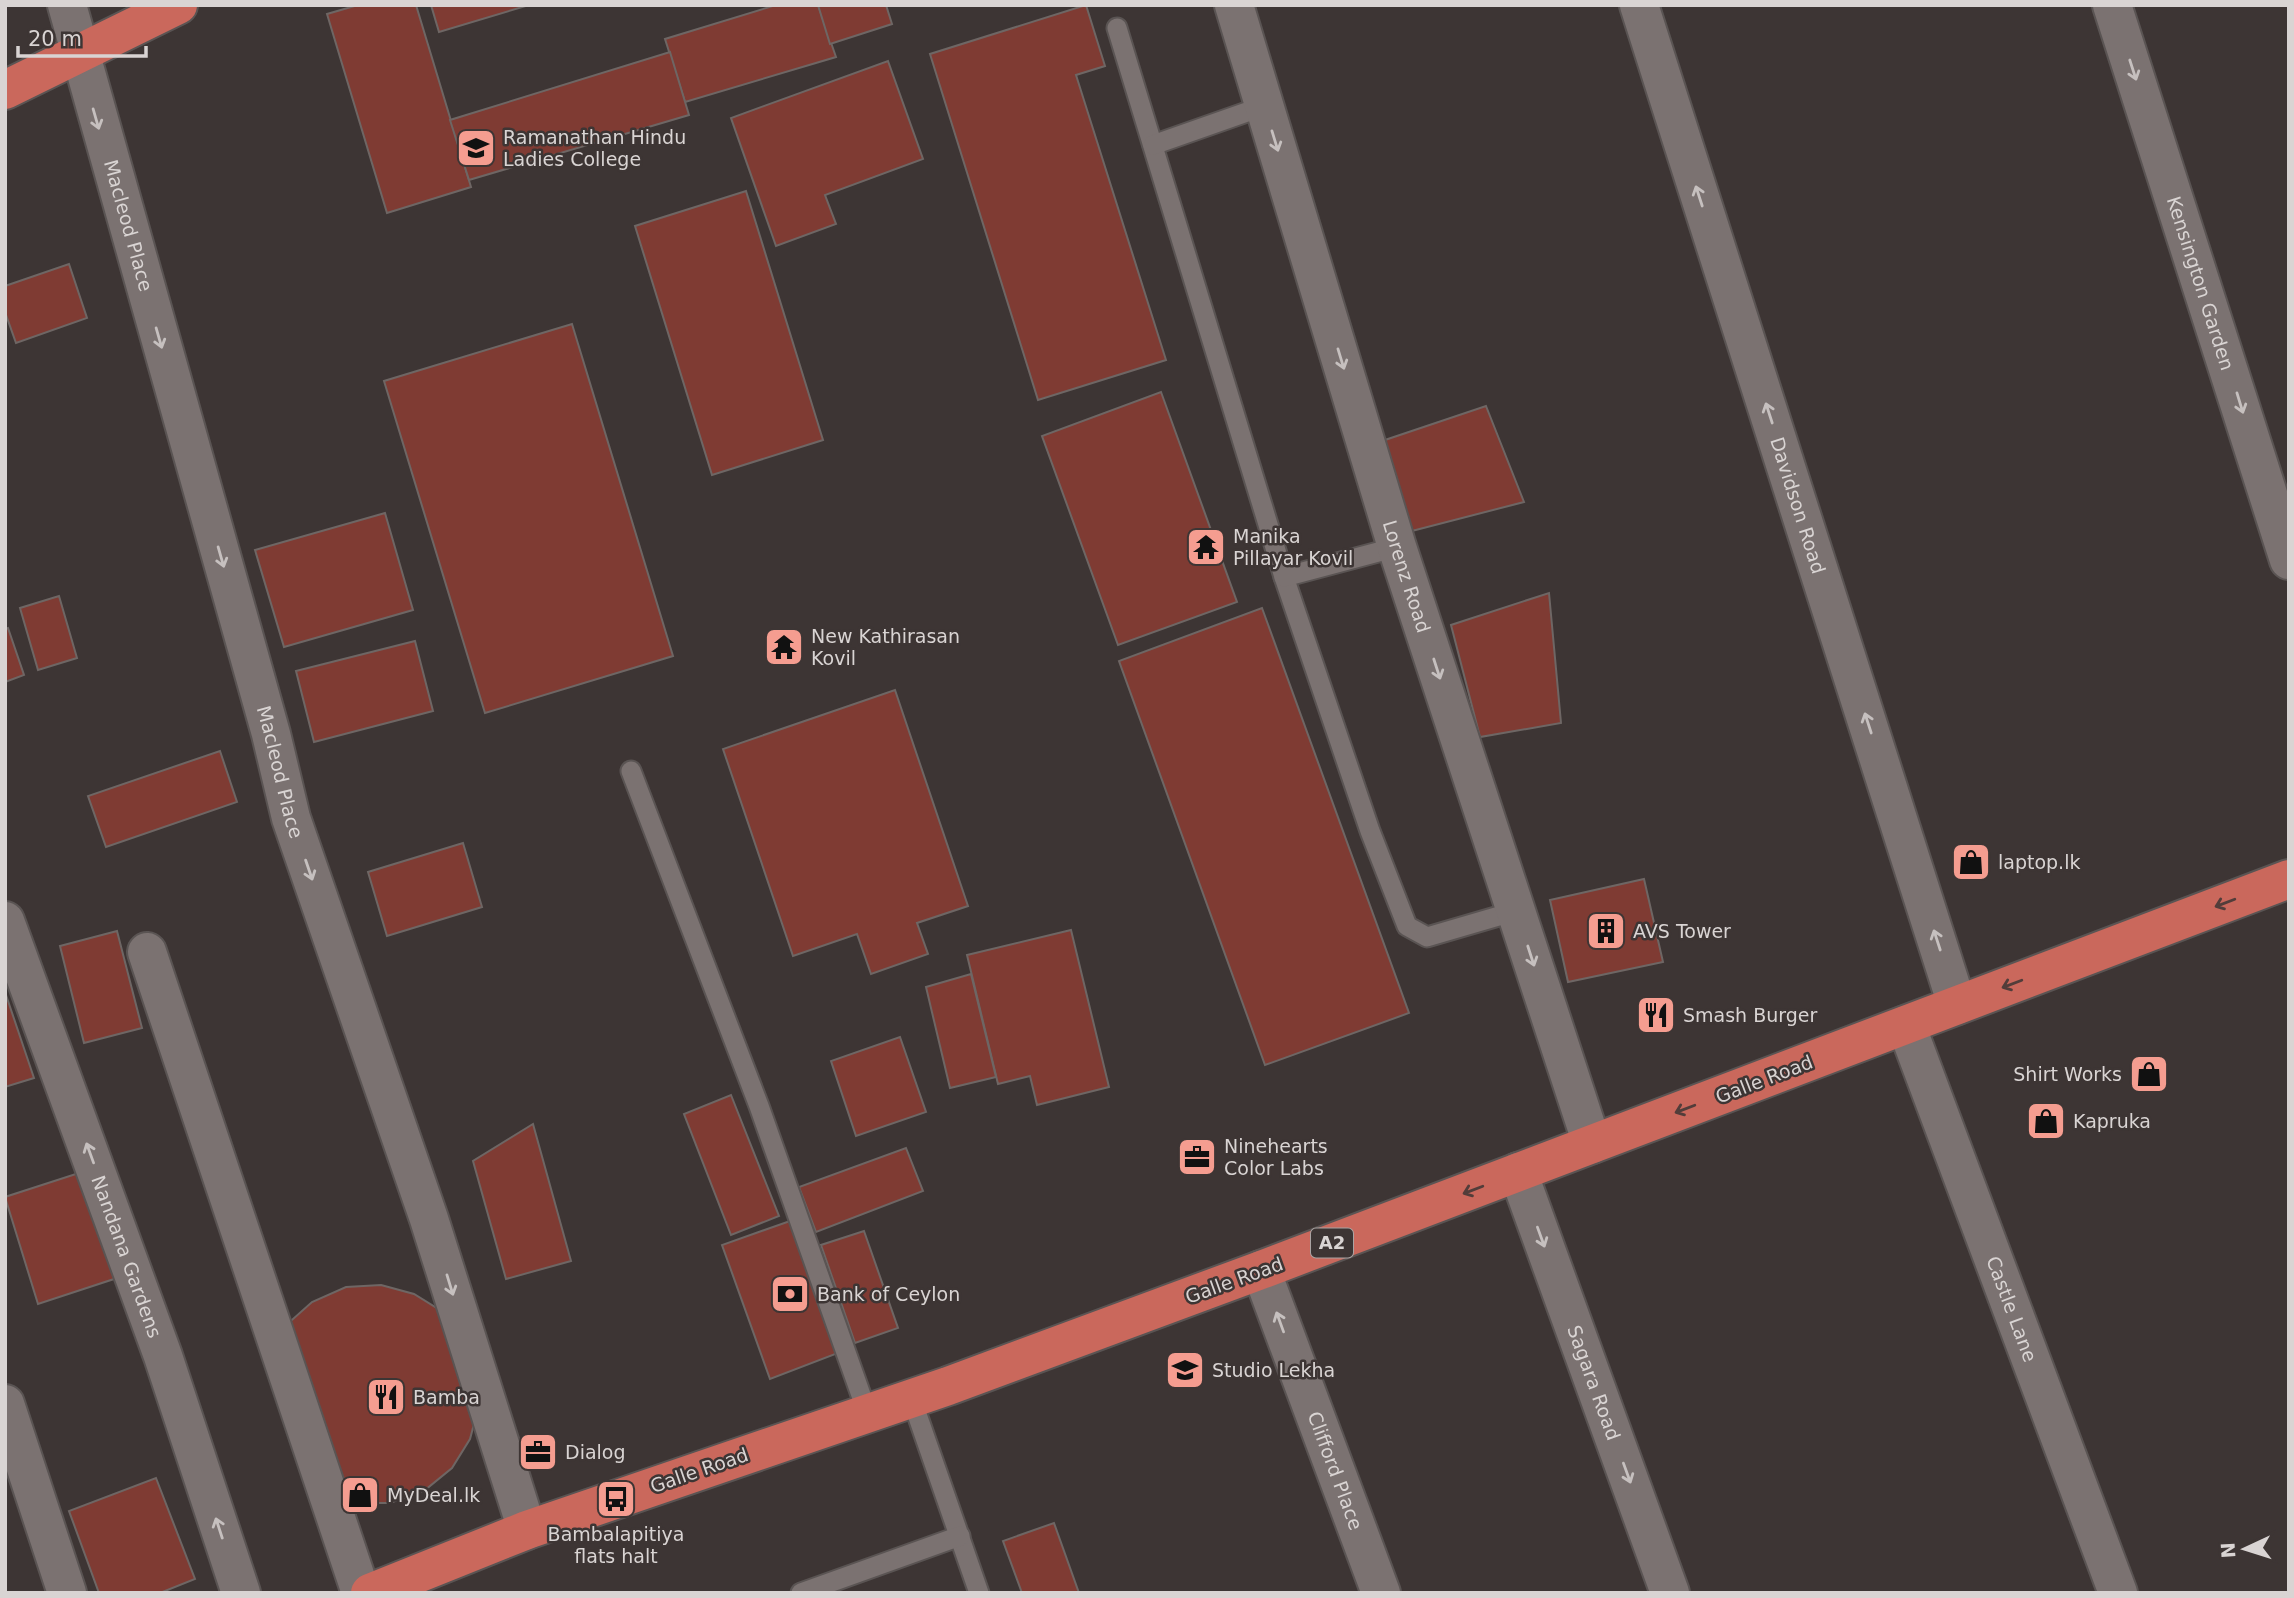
<svg xmlns="http://www.w3.org/2000/svg" width="2294" height="1598" font-family="'DejaVu Sans',sans-serif">
  <rect width="100%" height="100%" fill="#3d3534"/>
  <g fill="#7f3b33" stroke="#6e6664" stroke-width="2">
    <path d="M358,5H416L471,187L387,213L327,14Z"/>
    <path d="M431,5H529L439,32Z"/>
    <path d="M776,5H818L836,57L685,102L665,39Z"/>
    <path d="M818,5H886L892,24L830,44Z"/>
    <path d="M1086,5L1105,66L1076,75L1166,360L1038,400L930,54Z"/>
    <path d="M670,52L689,115L469,180L450,120Z"/>
    <path d="M888,61L923,159L825,195L836,224L776,246L731,118Z"/>
    <path d="M746,191L823,440L712,475L635,226Z"/>
    <path d="M69,264L87,318L16,343L5,312V286Z"/>
    <path d="M572,324L673,656L485,713L384,381Z"/>
    <path d="M1161,392L1237,602L1118,645L1042,436Z"/>
    <path d="M1486,406L1524,502L1408,532L1385,440Z"/>
    <path d="M385,513L413,610L284,647L255,550Z"/>
    <path d="M1549,593L1561,723L1480,737L1451,625Z"/>
    <path d="M59,596L77,658L38,670L20,608Z"/>
    <path d="M1262,608L1409,1013L1265,1065L1119,661Z"/>
    <path d="M8,628L24,675L5,682V629Z"/>
    <path d="M415,641L433,711L314,742L296,671Z"/>
    <path d="M895,690L968,906L917,923L928,954L871,974L857,934L793,956L723,749Z"/>
    <path d="M220,751L237,802L106,847L88,796Z"/>
    <path d="M463,843L482,907L387,936L368,872Z"/>
    <path d="M1644,879L1663,962L1568,982L1550,900Z"/>
    <path d="M1071,930L1109,1087L1037,1105L1030,1076L998,1084L967,955Z"/>
    <path d="M117,931L142,1028L84,1043L60,946Z"/>
    <path d="M971,974L996,1077L950,1088L926,987Z"/>
    <path d="M5,992L34,1078L5,1087Z"/>
    <path d="M900,1037L926,1112L856,1136L831,1061Z"/>
    <path d="M731,1095L779,1216L731,1235L684,1114Z"/>
    <path d="M533,1124L571,1261L506,1279L473,1161Z"/>
    <path d="M906,1148L923,1191L816,1232L799,1187Z"/>
    <path d="M82,1172L117,1278L38,1304L5,1197Z"/>
    <path d="M790,1221L838,1353L770,1379L722,1245Z"/>
    <path d="M864,1231L898,1328L855,1343L821,1245Z"/>
    <path d="M381,1285L414,1294L443,1312L479,1405L470,1439L452,1468L425,1490L390,1503H353L327,1492L284,1327L312,1302L346,1287Z"/>
    <path d="M156,1478L195,1579L160,1593H99L69,1511Z"/>
    <path d="M1054,1523L1079,1593H1022L1003,1541Z"/>
  </g>
  <g fill="none" stroke-linecap="round" stroke-linejoin="round">
    <g stroke="#5a5453" stroke-width="23">
      <g id="lane">
        <path d="M1117,28L1284,577L1370,831L1407,926L1427,937L1516,911"/>
        <path d="M1153,145L1264,106"/>
        <path d="M1284,577L1397,547"/>
        <path d="M631,771L759,1106L867,1412"/>
        <path d="M911,1397L979,1593"/>
        <path d="M801,1593L960,1536"/>
      </g>
    </g>
    <g stroke="#5a5453" stroke-width="42">
      <g id="street">
        <path id="s1" d="M67,5L271,734L291,818L429,1219L527,1530"/>
        <path id="s2" d="M1234,5L1397,547L1592,1144"/>
        <path id="s3" d="M1639,5L1957,1005"/>
        <path id="s4" d="M2112,5L2289,560"/>
        <path id="s5" d="M5,921L163,1356L241,1593"/>
        <path d="M147,952L361,1593"/>
        <path id="s6" d="M1906,1025L2118,1593"/>
        <path id="s7" d="M1518,1172L1670,1593"/>
        <path id="s8" d="M1261,1270L1381,1593"/>
        <path d="M5,1404L67,1593"/>
      </g>
    </g>
    <g stroke="#5a5453" stroke-width="42">
      <g id="highway">
        <path d="M5,90L178,5"/>
        <path d="M370,1593L527,1530L948,1386L1261,1270L2289,879"/>
      </g>
    </g>
    <use href="#lane" stroke="#7b7271" stroke-width="19"/>
    <use href="#street" stroke="#7b7271" stroke-width="38"/>
    <use href="#highway" stroke="#ca685c" stroke-width="38"/>
  </g>
  <defs><path id="oneway-shaft" d="M-6 0H5M1.5-3L5.5 0L1.5 3" fill="none" stroke-width="1.6" stroke-linecap="round" stroke-linejoin="round" transform="scale(1.75)"/></defs>
  <g stroke="#c6c0bf">
    <use href="#oneway-shaft" transform="translate(2133 70) rotate(72)"/>
    <use href="#oneway-shaft" transform="translate(96 119) rotate(74)"/>
    <use href="#oneway-shaft" transform="translate(1275 141) rotate(73)"/>
    <use href="#oneway-shaft" transform="translate(1699 196) rotate(-108)"/>
    <use href="#oneway-shaft" transform="translate(159 338) rotate(74)"/>
    <use href="#oneway-shaft" transform="translate(1341 359) rotate(73)"/>
    <use href="#oneway-shaft" transform="translate(2240 403) rotate(73)"/>
    <use href="#oneway-shaft" transform="translate(1769 413) rotate(-108)"/>
    <use href="#oneway-shaft" transform="translate(221 557) rotate(74)"/>
    <use href="#oneway-shaft" transform="translate(1437 669) rotate(72)"/>
    <use href="#oneway-shaft" transform="translate(1868 723) rotate(-108)"/>
    <use href="#oneway-shaft" transform="translate(309 870) rotate(71)"/>
    <use href="#oneway-shaft" transform="translate(1937 940) rotate(-108)"/>
    <use href="#oneway-shaft" transform="translate(1531 956) rotate(72)"/>
    <use href="#oneway-shaft" transform="translate(90 1153) rotate(-110)"/>
    <use href="#oneway-shaft" transform="translate(1541 1237) rotate(70)"/>
    <use href="#oneway-shaft" transform="translate(450 1285) rotate(73)"/>
    <use href="#oneway-shaft" transform="translate(1280 1322) rotate(-110)"/>
    <use href="#oneway-shaft" transform="translate(1627 1473) rotate(70)"/>
    <use href="#oneway-shaft" transform="translate(219 1528) rotate(-108)"/>
  </g>
  <g stroke="#523d3a">
    <use href="#oneway-shaft" transform="translate(2225 903) rotate(159)"/>
    <use href="#oneway-shaft" transform="translate(2012 984) rotate(159)"/>
    <use href="#oneway-shaft" transform="translate(1685 1109) rotate(159)"/>
    <use href="#oneway-shaft" transform="translate(1473 1190) rotate(159)"/>
  </g>
  <defs>
    <g id="school-square" transform="scale(2.0125)"><rect x="-9" y="-9" width="18" height="18" rx="4" fill="#f59d90" stroke="#3d3534"/><path d="M0-5L7-2L0 1L-7-2ZM-4 1L0 2.5L4 1V4Q0 6-4 4Z" fill="#111"/></g>
    <g id="temple-square" transform="scale(2.0125)"><rect x="-9" y="-9" width="18" height="18" rx="4" fill="#f59d90" stroke="#3d3534"/><path d="M0-6L5-2H3V0L6.5 2.5H4V6H1.5V3h-3V6H-4V2.5H-6.5L-3 0V-2H-5Z" fill="#111"/></g>
    <g id="shop-square" transform="scale(2.0125)"><rect x="-9" y="-9" width="18" height="18" rx="4" fill="#f59d90" stroke="#3d3534"/><path d="M-5-2.5h2.3a2.7 3.5 0 0 1 5.4 0H5L5.5 6h-11ZM-1.5-2.5h3a1.5 2.3 0 0 0-3 0Z" fill="#111"/></g>
    <g id="building-square" transform="scale(2.0125)"><rect x="-9" y="-9" width="18" height="18" rx="4" fill="#f59d90" stroke="#3d3534"/><path d="M-4-6H4V6H1V3H-1V6H-4ZM-2.5-4.3h1.7v1.8h-1.7ZM.8-4.3h1.7v1.8H.8ZM-2.5-1h1.7V.8h-1.7ZM.8-1h1.7V.8H.8Z" fill="#111"/></g>
    <g id="restaurant-square" transform="scale(2.0125)"><rect x="-9" y="-9" width="18" height="18" rx="4" fill="#f59d90" stroke="#3d3534"/><path d="M-5-6h1v4h1v-4h1v4h1v-4h1v5L-1.5 .5V6h-2V.5L-5-1ZM5-6V6H3V1.5H1.5Q1.5-4 5-6Z" fill="#111"/></g>
    <g id="office-square" transform="scale(2.0125)"><rect x="-9" y="-9" width="18" height="18" rx="4" fill="#f59d90" stroke="#3d3534"/><path d="M-6-3h4V-5.5h4V-3h4V5H-6ZM-1-4.5V-3h2v-1.5ZM-6 0V1H6V0Z" fill="#111"/></g>
    <g id="bank-square" transform="scale(2.0125)"><rect x="-9" y="-9" width="18" height="18" rx="4" fill="#f59d90" stroke="#3d3534"/><path d="M-6-4H6V4H-6ZM0-2.3a2.3 2.3 0 1 0 0 4.6a2.3 2.3 0 1 0 0-4.6Z" fill="#111"/></g>
    <g id="bus-square" transform="scale(2.0125)"><rect x="-9" y="-9" width="18" height="18" rx="4" fill="#f59d90" stroke="#3d3534"/><path d="M-5-6H5V4H4V6H2V4H-2V6H-4V4H-5ZM-3.5-4V0h7V-4ZM-3.5 1.2v1.5H-2V1.2ZM2 1.2v1.5H3.5V1.2Z" fill="#111"/></g>
  </defs>
  <g fill-rule="evenodd">
    <use href="#school-square" x="476" y="148"/>
    <use href="#temple-square" x="1206" y="547"/>
    <use href="#temple-square" x="784" y="647"/>
    <use href="#shop-square" x="1971" y="862"/>
    <use href="#building-square" x="1606" y="931"/>
    <use href="#restaurant-square" x="1656" y="1015"/>
    <use href="#shop-square" x="2149" y="1074"/>
    <use href="#shop-square" x="2046" y="1121"/>
    <use href="#office-square" x="1197" y="1157"/>
    <use href="#bank-square" x="790" y="1294"/>
    <use href="#school-square" x="1185" y="1370"/>
    <use href="#restaurant-square" x="386" y="1397"/>
    <use href="#office-square" x="538" y="1452"/>
    <use href="#shop-square" x="360" y="1495"/>
    <use href="#bus-square" x="616" y="1499"/>
  </g>
  <g text-anchor="middle" stroke-width="5" stroke-linejoin="round" paint-order="stroke">
    <rect fill="#3d3534" stroke="#aaa4a3" stroke-width="2" x="1311" y="1228.5" width="42" height="29" rx="5"/>
    <g font-size="18" font-weight="bold" fill="#d9d4d3">
      <text x="1332" y="1249">A2</text>
    </g>
    <g font-size="19" fill="#d9d4d3" stroke="#3d3534" text-anchor="start">
      <text x="503" y="144">Ramanathan Hindu<tspan x="503" dy="22">Ladies College</tspan></text>
      <text x="1233" y="543">Manika<tspan x="1233" dy="22">Pillayar Kovil</tspan></text>
      <text x="811" y="643">New Kathirasan<tspan x="811" dy="22">Kovil</tspan></text>
      <text x="1998" y="869">laptop.lk</text>
      <text x="1633" y="938">AVS Tower</text>
      <text x="1683" y="1022">Smash Burger</text>
      <text x="2122" y="1081" text-anchor="end">Shirt Works</text>
      <text x="2073" y="1128">Kapruka</text>
      <text x="1224" y="1153">Ninehearts<tspan x="1224" dy="22">Color Labs</tspan></text>
      <text x="817" y="1301">Bank of Ceylon</text>
      <text x="1212" y="1377">Studio Lekha</text>
      <text x="413" y="1404">Bamba</text>
      <text x="565" y="1459">Dialog</text>
      <text x="387" y="1502">MyDeal.lk</text>
      <text x="616" y="1541" text-anchor="middle">Bambalapitiya<tspan x="616" dy="22">flats halt</tspan></text>
    </g>
    <g font-size="19" fill="#d9d4d3" stroke="#3d3534">
      <text dy="7" stroke="none"><textPath href="#s1" startOffset="229">Macleod Place</textPath></text>
      <text dy="7" stroke="none"><textPath href="#s4" startOffset="292">Kensington Garden</textPath></text>
      <text dy="7" stroke="none"><textPath href="#s3" startOffset="525">Davidson Road</textPath></text>
      <text dy="7" stroke="none"><textPath href="#s2" startOffset="597">Lorenz Road</textPath></text>
      <text dy="7" stroke="none"><textPath href="#s1" startOffset="796">Macleod Place</textPath></text>
      <text transform="translate(1764 1079) rotate(-21)" y="7">Galle Road</text>
      <text dy="7" stroke="none"><textPath href="#s5" startOffset="357">Nandana Gardens</textPath></text>
      <text transform="translate(1234 1280) rotate(-20)" y="7">Galle Road</text>
      <text dy="7" stroke="none"><textPath href="#s6" startOffset="303">Castle Lane</textPath></text>
      <text dy="7" stroke="none"><textPath href="#s7" startOffset="224">Sagara Road</textPath></text>
      <text transform="translate(699 1470) rotate(-19)" y="7">Galle Road</text>
      <text dy="7" stroke="none"><textPath href="#s8" startOffset="214">Clifford Place</textPath></text>
    </g>
  </g>
  <rect width="2294" height="1598" fill="none" stroke="#d9d4d3" stroke-width="14"/>
  <g transform="translate(2245 1549) rotate(266)" stroke="#3d3534" stroke-width="5" paint-order="stroke">
  <path d="M0-5L12 26L0 18L-12 26Z" fill="#d9d4d3"/>
  <text y="-10" font-size="19" font-weight="bold" text-anchor="middle" fill="#d9d4d3">N</text>
  </g>
  <path d="M18 46v10h128v-10" fill="none" stroke="#d9d4d3" stroke-width="3.5"/>
  <text x="28" y="46" font-size="21" fill="#d9d4d3" stroke="#3d3534" stroke-width="5" paint-order="stroke">20 m</text>
</svg>
